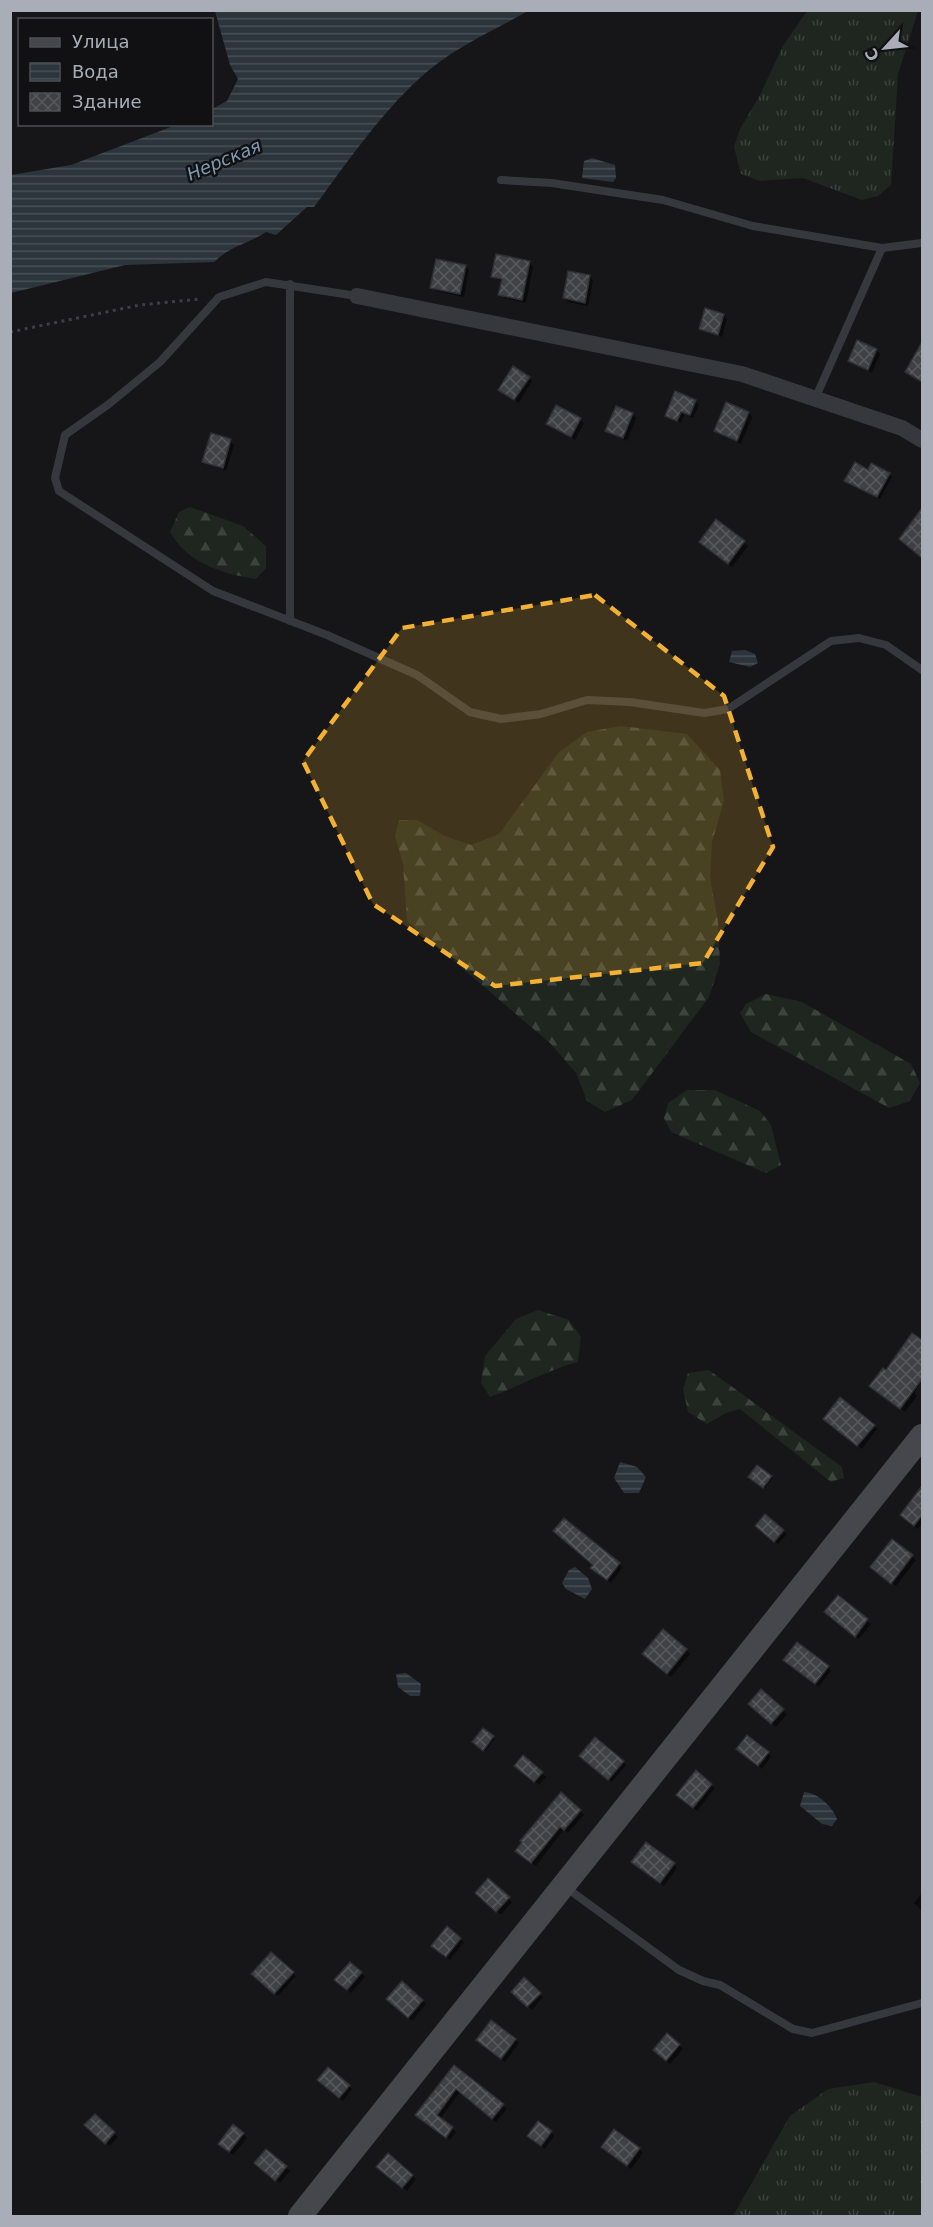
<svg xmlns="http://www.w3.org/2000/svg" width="933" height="2227" font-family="'DejaVu Sans',sans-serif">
  <defs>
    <pattern id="grass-tufts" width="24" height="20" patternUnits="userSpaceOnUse" patternTransform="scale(1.5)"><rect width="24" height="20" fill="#1e261f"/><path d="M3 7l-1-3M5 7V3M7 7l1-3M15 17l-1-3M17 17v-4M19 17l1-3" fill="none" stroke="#3c433d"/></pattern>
    <pattern id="forest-firs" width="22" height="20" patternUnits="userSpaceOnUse" patternTransform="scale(1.5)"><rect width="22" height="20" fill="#1e261f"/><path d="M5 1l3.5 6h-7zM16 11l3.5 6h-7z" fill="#3c433d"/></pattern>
    <pattern id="water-rules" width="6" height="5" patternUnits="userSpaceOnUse" patternTransform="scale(1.5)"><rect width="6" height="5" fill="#2c353c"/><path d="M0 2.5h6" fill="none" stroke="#485056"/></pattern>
    <pattern id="building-cross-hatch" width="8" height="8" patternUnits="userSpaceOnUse" patternTransform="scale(1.5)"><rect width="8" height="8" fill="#404145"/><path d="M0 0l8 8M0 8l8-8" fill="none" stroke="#595a5e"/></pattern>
  </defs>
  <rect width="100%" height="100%" fill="#161618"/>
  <g fill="url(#grass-tufts)">
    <path d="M807,11H918L898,74L891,185L878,196L862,200L803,178L760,181L741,174L734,147L740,129L759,97L783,46Z"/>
    <path d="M874,2082L922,2097V2216H733L790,2116L828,2089Z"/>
  </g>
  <g fill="url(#forest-firs)">
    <path d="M190,507L243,526L266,546V568L256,579C223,574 187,563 170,532L179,512Z"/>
    <path d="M621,726L687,734L720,770L724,801L712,842L710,877L718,922L720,964L709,997L632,1100L605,1112L587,1101L576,1073L551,1044L407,921L403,864L395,836L399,820H417L445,836L471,845L499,834L559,752L587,732Z"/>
    <path d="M766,994L802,1002L911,1064L920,1083L910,1101L889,1108L751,1032L740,1013L746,1004Z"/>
    <path d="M687,1090H715L760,1111L771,1125L781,1165L766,1173L671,1132L664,1118L668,1103Z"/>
    <path d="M538,1310L569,1320L581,1337L578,1362C547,1370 520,1386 490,1397L481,1383L485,1356L516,1319Z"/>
    <path d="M709,1370L842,1467L844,1478L831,1482L740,1409L726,1413L707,1424L688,1412L683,1389L688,1373Z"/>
  </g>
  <g fill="url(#water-rules)">
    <path d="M215,11H528C495,30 459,45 429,70C384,108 349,160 314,207H307L276,235L266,232C248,244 230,246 214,262L125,265L11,293V175L71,165L176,125L212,124V109L227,101L238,79L230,65Z"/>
    <path d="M592,158L615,165L616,178L613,182L582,178L584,161Z"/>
    <path d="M745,650L755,654L758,663L750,667L729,662L732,651Z"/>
    <path d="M620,1462L637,1467L646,1477L639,1493H624L614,1478Z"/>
    <path d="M575,1567L588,1578L592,1589L585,1599L566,1589L562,1583L569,1570Z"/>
    <path d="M406,1673L421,1684L420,1696H410L398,1687L396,1674Z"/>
    <path d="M804,1792C818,1793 832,1806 837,1819L832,1826L822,1824L800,1806Z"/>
  </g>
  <g fill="#0007">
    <path d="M530,263L533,267L526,303L504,298L500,294L503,282L493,277Z"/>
    <path d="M465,266L469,270L464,297L436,291L432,287Z"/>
    <path d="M589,276L593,280L588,306L568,302L564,298Z"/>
    <path d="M724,315L727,319L722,337L701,328Z"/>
    <path d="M922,346V383L907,371Z"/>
    <path d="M876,350L880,354L872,373L850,361Z"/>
    <path d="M529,378L532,381L519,403L500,390Z"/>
    <path d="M695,401L699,405L693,418L685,414L681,423L667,415Z"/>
    <path d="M749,413L752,417L741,444L715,431Z"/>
    <path d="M632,414L636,418L627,441L607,430Z"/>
    <path d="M580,420L584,423L575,440L548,424Z"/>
    <path d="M230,441L234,445L226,471L204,462Z"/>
    <path d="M868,472L889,474L892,477L880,499L849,483Z"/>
    <path d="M919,515L922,517V557L904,542Z"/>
    <path d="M716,521L748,546L732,567L704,546Z"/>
    <path d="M913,1335L922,1342V1381L914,1393L917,1396L905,1412L875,1390Z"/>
    <path d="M829,1422L874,1426L877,1429L862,1449Z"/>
    <path d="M758,1467L773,1478L765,1488L750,1477Z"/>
    <path d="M919,1493L922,1496V1523L918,1529L906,1519Z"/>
    <path d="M761,1530L783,1531L787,1534L778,1544Z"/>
    <path d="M892,1541L916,1560L896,1586L876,1571Z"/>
    <path d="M619,1564L623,1567L611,1583L596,1571Z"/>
    <path d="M838,1597L871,1624L859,1639L830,1615Z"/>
    <path d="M663,1631L690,1654L671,1677L648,1658Z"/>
    <path d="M789,1664L828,1667L831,1671L819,1687Z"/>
    <path d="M761,1691L787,1714L776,1727L754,1707Z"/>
    <path d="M484,1730L495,1739L485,1751L474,1742Z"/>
    <path d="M742,1752L768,1753L771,1757L762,1769Z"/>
    <path d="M585,1760L623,1762L626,1765L612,1782Z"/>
    <path d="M520,1769L542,1773L546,1777L539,1785Z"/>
    <path d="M711,1785L715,1788L697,1811L682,1798Z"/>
    <path d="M580,1811L584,1815L568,1833L564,1829L536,1866L521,1854Z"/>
    <path d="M674,1864L677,1868L664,1886L637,1866Z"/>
    <path d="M489,1880L512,1902L501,1915L477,1893Z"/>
    <path d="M922,1893V1911L914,1903Z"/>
    <path d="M460,1939L464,1942L450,1960L437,1949Z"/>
    <path d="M272,1954L296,1976L278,1996L254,1974Z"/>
    <path d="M350,1964L365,1977L351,1993L340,1984Z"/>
    <path d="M524,1980L543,1997L532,2010L513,1992Z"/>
    <path d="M402,1983L426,2004L412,2021L392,2003Z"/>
    <path d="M667,2035L683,2049L670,2064L658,2054Z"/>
    <path d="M515,2040L519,2043L505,2062L481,2043Z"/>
    <path d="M455,2067L507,2109L496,2122L460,2092L440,2119L456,2132L450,2140L421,2119Z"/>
    <path d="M322,2084L349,2086L352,2089L343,2101Z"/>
    <path d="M95,2116L118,2137L110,2146L86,2125Z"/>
    <path d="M551,2132L554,2136L545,2149L529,2136Z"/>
    <path d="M243,2134L247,2138L233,2155L224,2147Z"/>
    <path d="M639,2149L643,2153L631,2169L606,2150Z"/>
    <path d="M266,2151L290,2171L280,2183L260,2167Z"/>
    <path d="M382,2171L412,2176L416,2179L407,2191Z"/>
  </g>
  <g fill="url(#building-cross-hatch)" stroke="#303034" stroke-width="1.5">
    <path d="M496,254L530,261L522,300L498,295L502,279L491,277Z"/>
    <path d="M436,259L466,265L460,294L430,288Z"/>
    <path d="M568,271L590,275L585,303L563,298Z"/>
    <path d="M705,308L724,314L718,335L699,329Z"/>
    <path d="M857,340L877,349L868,370L848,361Z"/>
    <path d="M922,342V382L905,372Z"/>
    <path d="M513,366L530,377L514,400L498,390Z"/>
    <path d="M675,391L696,400L690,415L681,412L677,421L665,416Z"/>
    <path d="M726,402L749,412L737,441L714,431Z"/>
    <path d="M556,405L581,418L571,437L546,424Z"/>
    <path d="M616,406L633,413L623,438L605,431Z"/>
    <path d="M211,433L231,439L223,468L202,462Z"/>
    <path d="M855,462L868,470L871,463L890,473L877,497L844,481Z"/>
    <path d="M922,508V558L899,539Z"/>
    <path d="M716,519L745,541L728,564L699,542Z"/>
    <path d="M912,1333L922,1340V1379L900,1409L869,1386L883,1368L886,1370Z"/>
    <path d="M840,1397L875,1425L857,1446L823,1419Z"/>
    <path d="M757,1465L772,1476L763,1488L748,1477Z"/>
    <path d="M922,1486V1515L914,1526L900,1515Z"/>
    <path d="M765,1514L784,1530L774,1542L755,1526Z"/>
    <path d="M564,1518L620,1563L607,1580L590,1568L593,1565L553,1531Z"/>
    <path d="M892,1539L913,1555L891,1584L870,1567Z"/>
    <path d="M838,1595L868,1619L855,1637L824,1612Z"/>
    <path d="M663,1629L687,1649L667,1674L642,1654Z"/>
    <path d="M797,1642L829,1666L815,1684L783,1660Z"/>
    <path d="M761,1689L784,1709L771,1724L748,1704Z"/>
    <path d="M483,1728L494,1736L483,1751L472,1742Z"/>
    <path d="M747,1735L769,1752L758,1766L736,1749Z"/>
    <path d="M595,1737L624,1761L608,1780L579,1756Z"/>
    <path d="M523,1755L543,1772L534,1782L514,1766Z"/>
    <path d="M696,1770L712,1784L693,1808L676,1795Z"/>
    <path d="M561,1792L581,1810L564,1830L560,1827L531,1863L515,1851L522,1842L520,1841Z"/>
    <path d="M646,1842L675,1863L660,1883L631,1862Z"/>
    <path d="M488,1878L510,1897L496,1912L475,1893Z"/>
    <path d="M447,1926L461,1938L446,1957L431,1946Z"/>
    <path d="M271,1952L294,1972L274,1994L251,1974Z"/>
    <path d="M350,1962L362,1972L347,1990L334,1980Z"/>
    <path d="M524,1977L541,1993L527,2007L511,1992Z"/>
    <path d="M402,1981L423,2000L408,2018L386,1999Z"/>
    <path d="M491,2020L516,2039L501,2059L476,2040Z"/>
    <path d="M667,2033L680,2044L666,2061L653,2050Z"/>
    <path d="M454,2065L504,2104L492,2119L456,2089L437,2115L453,2127L446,2138L415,2115Z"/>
    <path d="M328,2067L350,2085L339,2098L317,2080Z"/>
    <path d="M95,2114L115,2132L105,2144L84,2125Z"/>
    <path d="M538,2121L552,2131L541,2146L527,2136Z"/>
    <path d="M233,2124L244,2133L229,2152L218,2144Z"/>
    <path d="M614,2129L640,2148L627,2166L601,2147Z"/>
    <path d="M266,2149L287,2166L275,2181L254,2163Z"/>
    <path d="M388,2153L413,2175L402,2188L376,2167Z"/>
  </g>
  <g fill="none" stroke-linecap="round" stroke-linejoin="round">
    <path stroke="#3d3f44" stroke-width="3" stroke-dasharray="3 4.5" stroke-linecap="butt" d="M10,332L140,305L201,299"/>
    <g stroke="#37383d" stroke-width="8">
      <path d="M501,180L552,183L663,200L753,226L882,248L922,243"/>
      <path d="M290,284V621"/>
      <path d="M357,296L266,282L219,297L160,362L109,404L65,435L55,478L59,491L213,591L327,635L417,675L470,712L501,719L541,714L587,700L630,702L704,713L728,709L831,641L859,638L886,645L922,670"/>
      <path d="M815,399L882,248"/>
      <path d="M564,1886L679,1970L703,1981L720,1985L793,2029L812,2033L922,2003"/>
    </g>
    <path stroke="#37383d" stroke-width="16" d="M357,296L742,374L902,428L922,440"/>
    <path stroke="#45474d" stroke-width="24" d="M300,2216L922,1436"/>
  </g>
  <path fill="#f2b134" fill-opacity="0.2" stroke="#f2b134" stroke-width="4.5" stroke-dasharray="12 8" stroke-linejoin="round" d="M595,595L724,696L773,847L703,963L495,986L373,904L303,761L402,628Z"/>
  <g text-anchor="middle" stroke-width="5" stroke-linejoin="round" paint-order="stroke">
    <g font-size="18" font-style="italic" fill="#7f9bb3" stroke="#111113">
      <text transform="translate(224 160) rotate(-23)" y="6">Нерская</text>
    </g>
  </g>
  <rect width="933" height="2227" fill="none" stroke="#a8adb8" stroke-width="24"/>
  <rect x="18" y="18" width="195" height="108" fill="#111113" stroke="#4d4f55" stroke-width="1.5"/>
  <rect x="30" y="38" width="30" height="9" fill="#45474d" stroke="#4d4f55" stroke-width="1.5"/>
  <text x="72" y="48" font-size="18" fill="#a8adb8">Улица</text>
  <rect x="30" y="63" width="30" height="18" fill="url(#water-rules)" stroke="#4d4f55" stroke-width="1.5"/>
  <text x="72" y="78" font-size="18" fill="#a8adb8">Вода</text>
  <rect x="30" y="93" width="30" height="18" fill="url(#building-cross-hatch)" stroke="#4d4f55" stroke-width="1.5"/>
  <text x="72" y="108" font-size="18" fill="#a8adb8">Здание</text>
  <g transform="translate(885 48) rotate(243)" stroke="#111113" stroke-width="4.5" paint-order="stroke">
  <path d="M0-4.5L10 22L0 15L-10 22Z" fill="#a8adb8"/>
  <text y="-9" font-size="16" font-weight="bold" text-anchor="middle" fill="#a8adb8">С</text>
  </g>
</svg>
